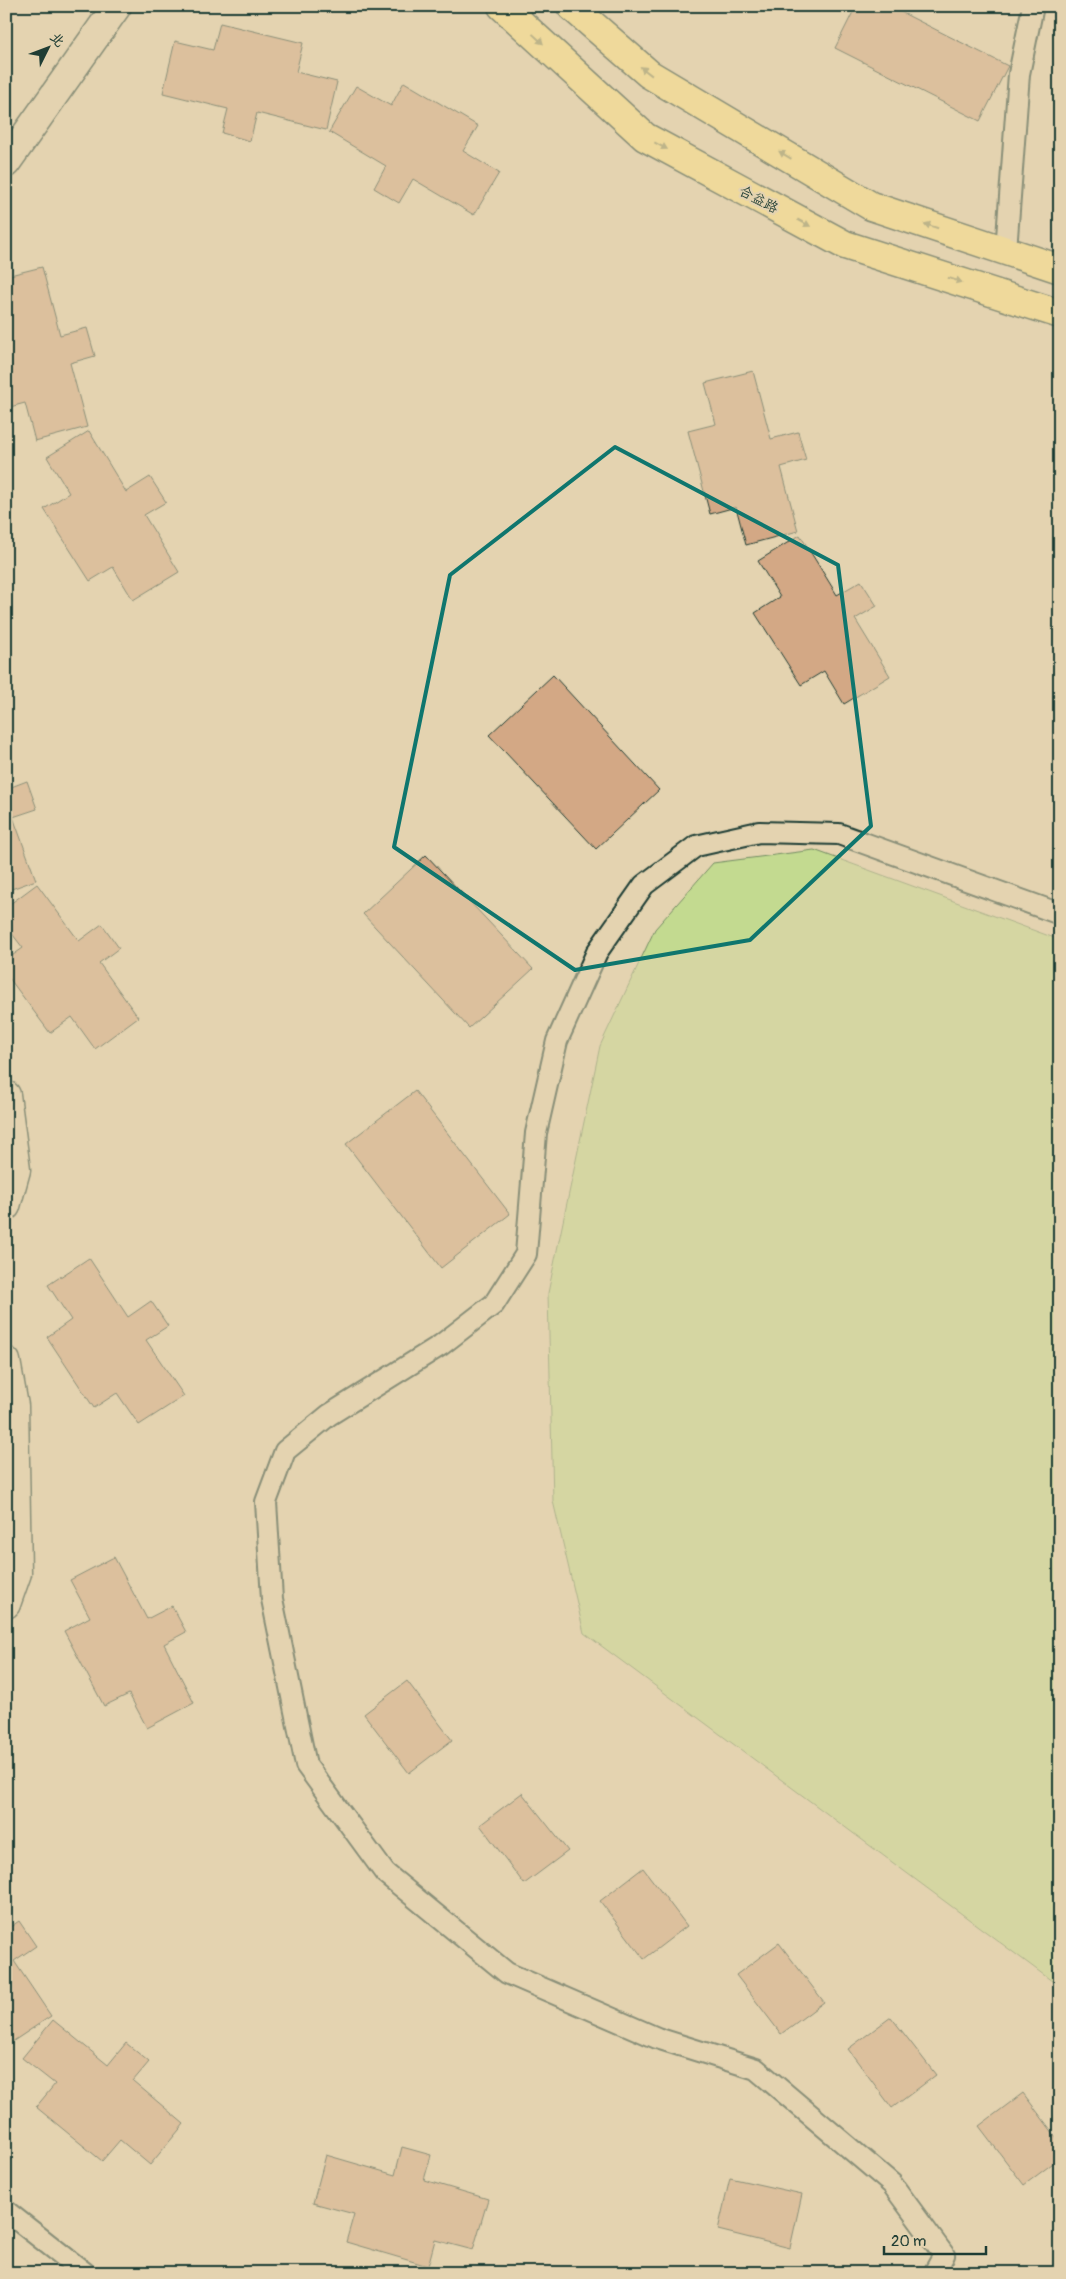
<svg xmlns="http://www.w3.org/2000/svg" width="1066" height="2279" font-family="Pangolin,'LXGW WenKai TC',sans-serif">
  <rect width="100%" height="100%" fill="#e4d3b0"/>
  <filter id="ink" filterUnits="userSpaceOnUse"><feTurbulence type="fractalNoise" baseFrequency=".02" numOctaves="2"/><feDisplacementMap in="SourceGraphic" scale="10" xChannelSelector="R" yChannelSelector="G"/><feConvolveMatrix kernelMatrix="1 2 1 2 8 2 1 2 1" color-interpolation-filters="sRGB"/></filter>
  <g filter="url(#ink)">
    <path fill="#c3da90" stroke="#718c62" d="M814,850L1060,940V1987L584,1633L553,1501L548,1293L600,1046L655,929L713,863Z"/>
    <g fill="#d3a885" stroke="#1f3d34">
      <path d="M856,6H889L1008,66L980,121L835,48Z"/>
      <path d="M220,23L303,43L296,72L337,82L326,130L257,113L250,141L222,133L228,109L163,93L175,41L213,50Z"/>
      <path d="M404,82L478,126L463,151L499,173L474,215L413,179L399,203L374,188L386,166L329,132L356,86L391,106Z"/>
      <path d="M42,267L60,335L87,328L95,356L70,363L87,427L35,441L25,403L6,408V276Z"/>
      <path d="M753,371L771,439L798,432L806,460L781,467L798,531L746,545L736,507L710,514L688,431L716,424L705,383Z"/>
      <path d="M89,431L126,492L150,477L166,502L144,515L179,572L133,600L113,567L90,581L44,509L69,493L47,457Z"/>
      <path d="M800,535L837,595L861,581L877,606L855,619L890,676L844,704L824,671L801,685L755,613L780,597L758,561Z"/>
      <path d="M553,675L659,790L596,849L489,735Z"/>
      <path d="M27,781L37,809L13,817L36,880L6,891V789Z"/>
      <path d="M426,855L533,969L469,1028L363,914Z"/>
      <path d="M37,884L79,941L102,924L119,948L99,963L138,1017L95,1049L72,1017L50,1033L6,974V960L23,948L6,926V907Z"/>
      <path d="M415,1091L510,1214L441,1268L346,1144Z"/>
      <path d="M89,1258L128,1317L151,1301L168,1326L146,1340L184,1396L139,1425L117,1393L94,1408L47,1337L71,1320L48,1285Z"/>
      <path d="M114,1557L147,1619L172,1606L186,1632L164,1644L194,1703L147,1728L129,1694L104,1706L64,1631L90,1617L70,1580Z"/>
      <path d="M407,1681L452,1740L409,1773L364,1714Z"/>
      <path d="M522,1793L568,1851L524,1884L480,1825Z"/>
      <path d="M643,1868L687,1926L644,1959L600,1901Z"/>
      <path d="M19,1921L36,1946L14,1961L51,2016L6,2046V1930Z"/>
      <path d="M779,1943L824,2002L781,2034L736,1975Z"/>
      <path d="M891,2017L936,2075L892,2108L848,2049Z"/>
      <path d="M53,2020L108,2065L126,2043L149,2062L133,2081L184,2124L150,2165L120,2140L102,2161L36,2107L55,2084L22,2058Z"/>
      <path d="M1023,2093L1060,2142V2158L1024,2185L979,2126Z"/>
      <path d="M402,2147L431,2155L424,2180L488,2199L473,2250L435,2240L428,2266L346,2242L354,2214L313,2203L326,2155L395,2175Z"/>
      <path d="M730,2178L802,2194L790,2248L718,2230Z"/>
    </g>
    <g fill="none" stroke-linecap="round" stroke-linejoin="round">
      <g stroke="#1f3d34" stroke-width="24">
        <g id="service">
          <path d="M1006,251L1019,74L1033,6"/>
          <path d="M6,2211L85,2273"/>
          <path d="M934,2273L944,2255L892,2184L756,2069L657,2038L507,1973L385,1873L306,1765L272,1599L266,1502L285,1451L329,1415L441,1345L494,1304L526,1254L536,1133L557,1041L597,952L644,885L696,846L759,832L839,834L1060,914"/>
        </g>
      </g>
      <g stroke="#1f3d34" stroke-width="31">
        <g id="minor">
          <path d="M6,163L117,6"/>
          <path d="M6,1095L16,1170L6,1206"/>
          <path d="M6,1361L14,1406L17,1573L6,1604"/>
        </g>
      </g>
      <g stroke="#1f3d34" stroke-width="31">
        <g id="primary">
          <path d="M502,6L645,137L845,245L1060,314"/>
          <path d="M571,6L649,74L871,206L1060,269"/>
        </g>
      </g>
      <use href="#service" stroke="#e4d3b0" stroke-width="20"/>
      <use href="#minor" stroke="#e4d3b0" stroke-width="28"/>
      <use href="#primary" stroke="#fce080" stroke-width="28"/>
    </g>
    <defs><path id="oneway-solid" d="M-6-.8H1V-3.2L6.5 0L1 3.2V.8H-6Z" transform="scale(1.25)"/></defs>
    <g fill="#8e8e5a">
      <use href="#oneway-solid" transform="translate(538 39) rotate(43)"/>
      <use href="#oneway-solid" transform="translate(646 71) rotate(-142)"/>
      <use href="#oneway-solid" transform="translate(661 146) rotate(28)"/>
      <use href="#oneway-solid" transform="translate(785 155) rotate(-149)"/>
      <use href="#oneway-solid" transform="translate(804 223) rotate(28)"/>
      <use href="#oneway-solid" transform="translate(931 226) rotate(-162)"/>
      <use href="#oneway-solid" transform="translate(955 280) rotate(18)"/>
    </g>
  </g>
  <path d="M0 0H1066V2279H0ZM615,447L838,565L871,826L750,940L575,970L394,847L450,575Z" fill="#e4d3b0" fill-opacity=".55" fill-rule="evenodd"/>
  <path fill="none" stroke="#0f766e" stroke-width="4" stroke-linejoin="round" d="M615,447L838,565L871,826L750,940L575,970L394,847L450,575Z"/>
  <g text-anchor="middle" stroke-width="4.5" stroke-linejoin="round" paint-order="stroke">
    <g font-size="14" fill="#1f3d34" stroke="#e4d3b0">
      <text transform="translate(759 199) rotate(28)" y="5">合益路</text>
    </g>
  </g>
  <rect width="1066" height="2279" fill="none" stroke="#e4d3b0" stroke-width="25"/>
  <rect x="12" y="12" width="1041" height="2254" fill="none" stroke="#1f3d34" stroke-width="2" filter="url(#ink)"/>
  <g transform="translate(48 48) rotate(48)" stroke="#e4d3b0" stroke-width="4" paint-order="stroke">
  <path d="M0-4L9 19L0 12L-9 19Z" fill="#1f3d34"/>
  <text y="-8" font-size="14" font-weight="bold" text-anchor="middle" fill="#1f3d34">北</text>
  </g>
  <path d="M884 2246v8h102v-8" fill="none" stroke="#1f3d34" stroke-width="2.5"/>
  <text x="891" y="2246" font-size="15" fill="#1f3d34" stroke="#e4d3b0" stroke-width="4" paint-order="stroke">20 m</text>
</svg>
